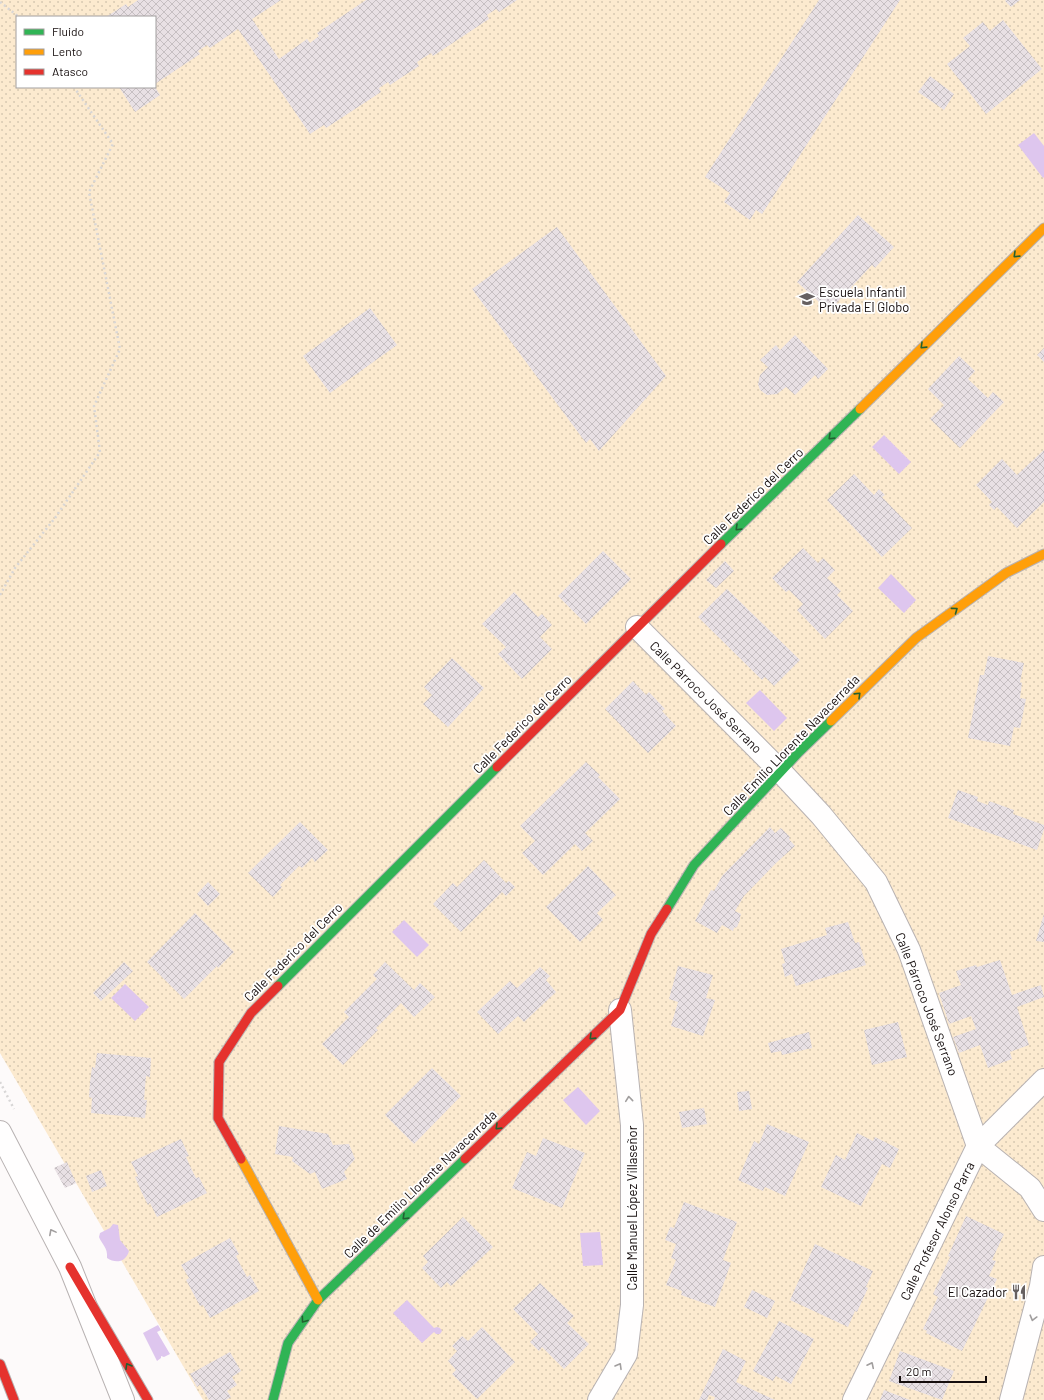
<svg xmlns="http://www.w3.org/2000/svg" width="1044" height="1400" font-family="Barlow,sans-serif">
  <defs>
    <pattern id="park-dots" width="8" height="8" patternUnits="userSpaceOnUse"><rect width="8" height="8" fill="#fceacf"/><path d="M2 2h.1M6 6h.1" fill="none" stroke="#d7c8b1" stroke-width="1.8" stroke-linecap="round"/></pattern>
    <pattern id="building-cross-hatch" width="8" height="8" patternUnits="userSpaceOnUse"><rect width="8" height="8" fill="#e8e0e4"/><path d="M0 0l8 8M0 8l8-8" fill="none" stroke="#c6bfc2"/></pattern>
  </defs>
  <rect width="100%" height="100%" fill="#fdfafa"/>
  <path fill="url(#park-dots)" fill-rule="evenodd" d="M0,0H1044V1400H203L0,1053ZM17,17H155V87H17Z"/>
  <g fill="#dec6ee">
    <path d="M1034,133L1044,146V177L1043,178L1018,145Z"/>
    <path d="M884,435L911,462L899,474L872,447Z"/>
    <path d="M891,574L916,600L904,613L878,588Z"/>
    <path d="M760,690L787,718L774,731L746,703Z"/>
    <path d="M404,920L429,945L417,957L392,932Z"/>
    <path d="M125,984L149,1007L135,1021L111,998Z"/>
    <path d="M578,1087L600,1111L586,1125L563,1100Z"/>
    <path d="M113,1224L118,1225L120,1240L129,1251C126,1262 116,1264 107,1258C108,1247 102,1245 99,1237L100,1233L110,1228Z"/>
    <path d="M600,1232L603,1265L583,1266L580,1233Z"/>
    <path d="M407,1300L434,1328L437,1327L440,1328L442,1331L440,1334H436L434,1332L422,1343L393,1313Z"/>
    <path d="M158,1325L161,1330L157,1332L170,1354L164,1357L161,1356V1358L157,1361L143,1333Z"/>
  </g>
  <g fill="url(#building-cross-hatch)">
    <path d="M138,0H281L252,19L279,59L307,39L310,43L319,36L317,33L366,0H517L499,12L496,9L487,15L489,19L433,56L431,53L417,62L419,66L390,85L388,82L379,88L381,92L326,128L324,125L310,134L238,29L210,48L207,45L198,51L200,54L155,84V17H106L126,4L128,7Z"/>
    <path d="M819,0H900L762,214L756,210L750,220L724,202L730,193L705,177Z"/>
    <path d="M1006,0H1020L1011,7L1005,1Z"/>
    <path d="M1003,20L1042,69L986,114L947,64L970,46L963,38L983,22L990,31Z"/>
    <path d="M930,76L954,94L944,110L918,92Z"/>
    <path d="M119,87H155L160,95L135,112Z"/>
    <path d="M858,215L894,247L875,268L872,265L829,311L797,282Z"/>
    <path d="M557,227L666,376L599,451L590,439L586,443L472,289Z"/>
    <path d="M370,308L397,345L330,393L303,356Z"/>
    <path d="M795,335L828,369L818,379L815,375L795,395L786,387L777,394L767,395L760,390L758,384L760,375L768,367L760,360L776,345L780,350Z"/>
    <path d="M1044,348V362L1037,355Z"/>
    <path d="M959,356L975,371L968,379L988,398L993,392L1004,402L960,448L930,419L944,405L928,389Z"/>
    <path d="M1044,450V502L1017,528L997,507L994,510L989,505L992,502L976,485L1002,459L1017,475Z"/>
    <path d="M854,474L874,495L879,489L885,495L882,497L912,528L882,557L827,500Z"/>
    <path d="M803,548L818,563L823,558L835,570L827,578L841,591L837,595L853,611L825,639L797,610L803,604L789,590L786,592L772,578Z"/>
    <path d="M603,551L631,579L586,624L558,596Z"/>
    <path d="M725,561L734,571L716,588L706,580Z"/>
    <path d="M727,589L800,660L774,686L765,677L762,680L698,617Z"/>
    <path d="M514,592L538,617L542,614L552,625L540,637L552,649L522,679L498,654L506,647L482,624Z"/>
    <path d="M988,656L1024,663L1020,682L1022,683L1020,698L1026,699L1020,728L1014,727L1010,746L968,738L980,675H984Z"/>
    <path d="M452,658L484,688L448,727L423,704L432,695L424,687Z"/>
    <path d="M633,681L646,695L649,692L665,709L662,711L676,726L648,753L605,709Z"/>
    <path d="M586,762L600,775L598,777L620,799L585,833L593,841L582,851L575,844L543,875L522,853L535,841L520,826Z"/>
    <path d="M958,790L978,797L977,801L988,805L989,801L1014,810L1013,814L1044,825V829L1037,850L948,818Z"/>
    <path d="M300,822L328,850L315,862L312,858L302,868L299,866L280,885L282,887L273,897L248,873Z"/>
    <path d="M770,827L775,833L781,828L790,837L789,839L795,846L776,863L744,896L735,911L741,914L740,917V920L737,927L734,928L733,931L722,925L717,933L695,921L711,890L714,891L722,876Z"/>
    <path d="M484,860L506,883L509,881L515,887L506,896L502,892L461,932L433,904L453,883L457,887Z"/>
    <path d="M588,866L616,895L597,913L603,920L580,942L546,907Z"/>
    <path d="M208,882L220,894L208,906L197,894Z"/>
    <path d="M195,913L234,952L218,968L217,966L184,999L147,962Z"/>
    <path d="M1044,914V942L1036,941Z"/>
    <path d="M848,922L855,943L859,942L866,965L796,986L792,974L785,977L782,964L785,963L781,949L827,935L825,928Z"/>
    <path d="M1000,960L1012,995L1041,985L1044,997L1017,1007L1029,1045L1010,1052L1012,1059L988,1068L980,1045L959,1053L953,1037L976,1029L971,1016L949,1024L939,993L961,985L956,971L976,965L977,967Z"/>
    <path d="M124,962L133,971L101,1001L93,993Z"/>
    <path d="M385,962L414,990L420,983L435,997L414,1017L401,1003L376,1028L378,1030L343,1065L322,1044L349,1017L344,1012L377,979L373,975Z"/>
    <path d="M678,966L713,975L706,998L715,1000L703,1036L671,1026L678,1002L669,999Z"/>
    <path d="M540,967L550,976L546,980L556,992L524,1022L518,1016L498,1034L477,1012L510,981L517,988Z"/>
    <path d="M898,1022L907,1057L872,1065L864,1030Z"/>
    <path d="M809,1032L812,1048L782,1055L781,1051L771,1053L768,1043Z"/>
    <path d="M97,1053L151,1058L150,1077L146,1076L144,1100H147L145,1118L91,1113L92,1098L89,1097L90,1082L92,1067L95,1068Z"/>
    <path d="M432,1068L461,1096L414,1144L385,1115Z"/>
    <path d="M749,1091L752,1109L739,1111L737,1092Z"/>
    <path d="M704,1108L707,1124L682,1128L679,1112Z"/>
    <path d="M767,1124L809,1142L785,1196L765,1187L763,1191L738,1180L754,1141L759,1144Z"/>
    <path d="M279,1126L328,1134L333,1145L349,1144L355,1159L344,1172L347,1179L322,1189L315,1172L310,1174L292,1161L293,1157L275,1154Z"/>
    <path d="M857,1133L873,1141L875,1137L899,1149L890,1168L882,1164L861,1206L821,1187L836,1155L845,1160Z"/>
    <path d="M543,1138L572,1149V1148L585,1153L562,1208L512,1188L527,1152L536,1156Z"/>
    <path d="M181,1139L189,1156L186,1157L191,1168L196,1178L199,1177L207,1193L157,1217L150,1203L148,1205L141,1191L135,1177L138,1176L131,1162Z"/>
    <path d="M67,1162L76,1183L65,1188L54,1168Z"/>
    <path d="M101,1170L107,1186L92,1192L86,1176Z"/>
    <path d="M684,1202L737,1222L723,1260L731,1263L715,1307L681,1295L682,1291L666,1285L676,1260L671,1258L676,1244L665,1240L670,1227L674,1228Z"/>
    <path d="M966,1216L1004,1234L992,1260L996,1261L989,1276L997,1279L962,1351L926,1333L927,1331L923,1329L938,1297L933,1294L950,1257L948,1256Z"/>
    <path d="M463,1217L493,1247L451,1286L447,1282L441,1288L422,1268L428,1262L423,1256Z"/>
    <path d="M230,1238L239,1254L236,1256L241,1266L247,1277L250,1275L259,1291L210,1318L203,1305L200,1306L186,1280L189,1278L181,1265Z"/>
    <path d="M815,1244L873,1271L866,1287L868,1288L857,1312L855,1311L848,1327L790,1300Z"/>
    <path d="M540,1283L574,1316L567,1323L589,1344L564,1369L542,1347L539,1351L530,1342L538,1334L513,1309Z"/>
    <path d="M752,1290L775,1301L767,1318L744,1307Z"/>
    <path d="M779,1321L814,1339L791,1384L776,1376L773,1381L753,1371Z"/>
    <path d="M482,1327L515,1362L477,1399L452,1374L456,1370L448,1361L457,1351L452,1346L462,1336L468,1341Z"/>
    <path d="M723,1349L746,1361L736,1382L775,1400H714L715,1397L709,1395L707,1400H699Z"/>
    <path d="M900,1351L954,1371L942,1400L889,1381Z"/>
    <path d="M230,1352L241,1371L232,1377L237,1385L227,1391L231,1397L226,1400H209L200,1385L197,1387L190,1374Z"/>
    <path d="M884,1390L910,1400H880Z"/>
  </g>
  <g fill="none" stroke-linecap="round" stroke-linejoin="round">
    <g stroke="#b8b2b2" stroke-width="24">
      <g id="street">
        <path d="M637,627L780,771L821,815L876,882L909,950L978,1146L1030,1188L1044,1210"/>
        <path d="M0,1132L70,1267L123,1400"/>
        <path d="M599,1400L626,1354L632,1305V1125L620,1010"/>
        <path d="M854,1400L978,1146L1044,1080"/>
        <path d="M1011,1400L1041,1286L1044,1267"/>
      </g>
    </g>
    <g stroke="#b8b2b2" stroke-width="11">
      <g id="fast">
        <path d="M721,544L860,409"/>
        <path d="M667,909L694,865L799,752L831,721"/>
        <path d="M278,986L497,767"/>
        <path d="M273,1400L288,1343L318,1300L465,1159"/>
      </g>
    </g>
    <g stroke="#b8b2b2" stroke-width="11">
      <g id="slow">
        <path d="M860,409L1044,228"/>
        <path d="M831,721L916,638L1006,573L1044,554"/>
        <path d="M241,1159L318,1300"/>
      </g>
    </g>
    <g stroke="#b8b2b2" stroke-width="11">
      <g id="jam">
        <path d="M497,767L721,544"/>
        <path d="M241,1159L218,1118L219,1062L251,1013L278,986"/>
        <path d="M465,1159L620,1010L651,934L667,909"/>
        <path d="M70,1267L148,1400"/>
        <path d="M0,1364L14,1400"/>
      </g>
    </g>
    <g stroke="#d8d6d6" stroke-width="2.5" stroke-dasharray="2 3" stroke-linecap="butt">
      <path d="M0,2L19,17"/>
      <path d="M0,595L15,568L55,518L100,452L94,406L120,349L89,192L113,144L74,87"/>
      <path d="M0,1082L14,1109"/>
    </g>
    <use href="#street" stroke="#fffefe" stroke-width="22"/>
    <use href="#fast" stroke="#30b455" stroke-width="9"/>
    <use href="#slow" stroke="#ff9f0a" stroke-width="9"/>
    <use href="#jam" stroke="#e5322d" stroke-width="9"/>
  </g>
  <defs><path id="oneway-chevron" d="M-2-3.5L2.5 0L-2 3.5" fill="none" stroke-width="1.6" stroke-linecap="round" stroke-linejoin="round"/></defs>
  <g stroke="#226031">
    <use href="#oneway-chevron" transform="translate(1016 255) rotate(136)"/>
    <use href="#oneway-chevron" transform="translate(923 346) rotate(136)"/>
    <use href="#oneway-chevron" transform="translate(831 437) rotate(136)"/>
    <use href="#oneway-chevron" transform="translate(738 528) rotate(136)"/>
    <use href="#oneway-chevron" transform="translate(955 610) rotate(-36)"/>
    <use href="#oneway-chevron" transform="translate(858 695) rotate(-44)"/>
    <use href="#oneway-chevron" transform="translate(592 1037) rotate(136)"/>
    <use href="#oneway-chevron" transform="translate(498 1127) rotate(136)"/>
    <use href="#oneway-chevron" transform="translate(405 1217) rotate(136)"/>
    <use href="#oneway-chevron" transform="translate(304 1320) rotate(126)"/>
    <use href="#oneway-chevron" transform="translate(128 1366) rotate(-120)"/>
  </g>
  <g stroke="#a19e9e">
    <use href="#oneway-chevron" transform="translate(629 1099) rotate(-96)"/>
    <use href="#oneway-chevron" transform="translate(52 1232) rotate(-118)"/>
    <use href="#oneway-chevron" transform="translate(1033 1318) rotate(105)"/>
    <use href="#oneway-chevron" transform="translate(871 1365) rotate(-64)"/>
    <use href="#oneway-chevron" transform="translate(619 1366) rotate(-60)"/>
  </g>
  <defs>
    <g id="school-bare" transform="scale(1.2)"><path d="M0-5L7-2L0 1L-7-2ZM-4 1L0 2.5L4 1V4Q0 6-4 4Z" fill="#666060" stroke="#fff" stroke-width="2.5" paint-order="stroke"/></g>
    <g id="restaurant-bare" transform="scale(1.2)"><path d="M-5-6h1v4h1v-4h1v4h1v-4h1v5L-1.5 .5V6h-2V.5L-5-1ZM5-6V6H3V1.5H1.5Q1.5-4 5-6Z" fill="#666060" stroke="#fff" stroke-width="2.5" paint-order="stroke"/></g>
  </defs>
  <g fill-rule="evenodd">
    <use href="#school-bare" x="807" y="299"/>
    <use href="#restaurant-bare" x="1019" y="1292"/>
  </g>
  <g text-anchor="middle" stroke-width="3.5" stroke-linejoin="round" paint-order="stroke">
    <g font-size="13" fill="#150d0d" stroke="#fff" text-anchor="start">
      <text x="819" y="297">Escuela Infantil<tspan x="819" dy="15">Privada El Globo</tspan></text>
      <text x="1007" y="1297" text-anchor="end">El Cazador</text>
    </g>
    <g font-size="13" fill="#150d0d" stroke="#fff">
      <text transform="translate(753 496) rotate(-44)" y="5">Calle Federico del Cerro</text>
      <text transform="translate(706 697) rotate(45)" y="5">Calle Párroco José Serrano</text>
      <text transform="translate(522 724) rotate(-45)" y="5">Calle Federico del Cerro</text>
      <text transform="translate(791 745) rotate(-46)" y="5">Calle Emilio Llorente Navacerrada</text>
      <text transform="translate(293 952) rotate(-45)" y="5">Calle Federico del Cerro</text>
      <text transform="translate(927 1004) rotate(69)" y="5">Calle Párroco José Serrano</text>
      <text transform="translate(420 1184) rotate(-44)" y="5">Calle de Emilio Llorente Navacerrada</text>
      <text transform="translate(632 1208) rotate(-90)" y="5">Calle Manuel López Villaseñor</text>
      <text transform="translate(937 1231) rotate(-64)" y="5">Calle Profesor Alonso Parra</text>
    </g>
  </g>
  <rect x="16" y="16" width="140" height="72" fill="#ffffff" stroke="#a19e9e"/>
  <rect x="24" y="29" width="20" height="6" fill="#30b455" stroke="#a19e9e"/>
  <text x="52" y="36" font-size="12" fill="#150d0d">Fluido</text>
  <rect x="24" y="49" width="20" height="6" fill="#ff9f0a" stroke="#a19e9e"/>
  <text x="52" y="56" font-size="12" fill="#150d0d">Lento</text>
  <rect x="24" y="69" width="20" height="6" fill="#e5322d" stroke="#a19e9e"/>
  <text x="52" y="76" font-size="12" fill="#150d0d">Atasco</text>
  <path d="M900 1376v6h86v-6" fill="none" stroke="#150d0d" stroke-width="2"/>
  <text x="906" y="1376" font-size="12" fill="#150d0d" stroke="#ffffff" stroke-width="3" paint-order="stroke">20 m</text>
</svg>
